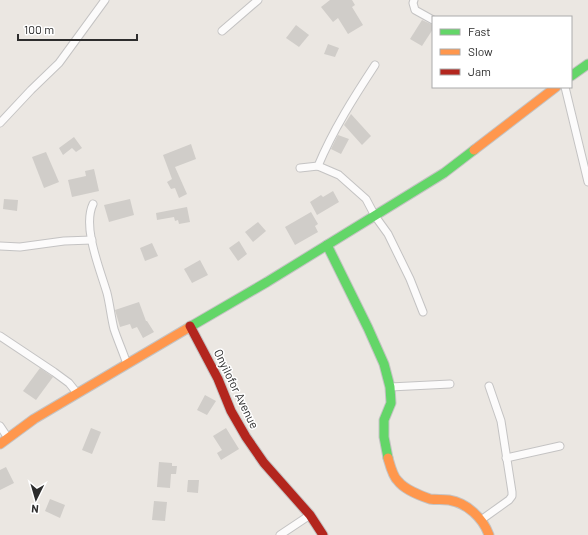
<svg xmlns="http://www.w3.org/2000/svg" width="588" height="535" font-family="Barlow,sans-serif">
  <rect width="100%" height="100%" fill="#ebe7e2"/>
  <g fill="#d0cdc9">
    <path d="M330,0H352L355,5L352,7L363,25L348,34L338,18L333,22L321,7Z"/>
    <path d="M422,20L433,25V29L422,46L410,39Z"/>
    <path d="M296,25L309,35L299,47L286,38Z"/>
    <path d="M328,44L339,48L335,57L324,54Z"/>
    <path d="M351,114L371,136L362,145L344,125Z"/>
    <path d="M338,135L349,139L341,154L331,149Z"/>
    <path d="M74,137L82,148L76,152L72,148L63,155L59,148Z"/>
    <path d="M191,144L196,159L175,167L187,194L179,198L175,188L171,189L167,182L172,179L163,155Z"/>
    <path d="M46,152L59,182L44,188L32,157Z"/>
    <path d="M94,169L99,191L72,197L68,180L86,176L85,171Z"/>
    <path d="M333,191L339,202L317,215L310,202L321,195L323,197Z"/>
    <path d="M4,199L18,200L17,211L3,209Z"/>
    <path d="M130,199L134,215L109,222L104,205Z"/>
    <path d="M187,207L190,222L179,224L178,220L175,221L174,217L157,220L156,213Z"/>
    <path d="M311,212L318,224L315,226L318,232L295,245L285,227Z"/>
    <path d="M258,222L266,231L253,242L245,232Z"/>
    <path d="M239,241L247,254L238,261L229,248Z"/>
    <path d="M152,243L158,256L145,261L140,248Z"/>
    <path d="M200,260L208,275L192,283L184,269Z"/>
    <path d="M139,302L146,321H147L154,332L143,338L137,327L132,329L130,324L120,327L115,310Z"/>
    <path d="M40,368L53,377L36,400L23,391Z"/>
    <path d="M205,395L216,401L207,415L197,410Z"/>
    <path d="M91,428L101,432L92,454L82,450Z"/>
    <path d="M226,428L239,449L221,460L217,453L222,450L213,436Z"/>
    <path d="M159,462L172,463V466H177L176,474H171L170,488L157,487Z"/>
    <path d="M6,467L14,483L0,490V470Z"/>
    <path d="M188,480H199L198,493L187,492Z"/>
    <path d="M50,499L65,505L60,518L45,511Z"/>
    <path d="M154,501L167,502L165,521L152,520Z"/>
  </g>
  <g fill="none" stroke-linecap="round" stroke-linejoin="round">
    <g stroke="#c4c3c3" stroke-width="9">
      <g id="street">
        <path d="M414,0L413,3L415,10L433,20"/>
        <path d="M222,31L258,0"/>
        <path d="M565,87L588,182"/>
        <path d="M0,123L31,90L59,63L105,0"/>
        <path d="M318,166C333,130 354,97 375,65"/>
        <path d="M300,168L318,166L339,175L366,199L375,216L388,234L410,279L423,312"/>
        <path d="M93,204C82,227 100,269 107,293C110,305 111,317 114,329C118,341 123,352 127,364"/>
        <path d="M0,246L20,247L64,241L92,240"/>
        <path d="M0,336L54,372L69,383L77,393"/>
        <path d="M390,387L450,384"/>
        <path d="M0,426L8,438"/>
        <path d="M506,458L560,446"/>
        <path d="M481,520L509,500L512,496V492L501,421L489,386"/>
        <path d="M280,535L310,515"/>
      </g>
    </g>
    <g stroke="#c4c3c3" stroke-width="11">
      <g id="fast">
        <path d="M571,76L588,64"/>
        <path d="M327,245L368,328L384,364L390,387L391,403L384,420V437L388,458"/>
        <path d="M188,328L267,282L444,173L474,150"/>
      </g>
    </g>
    <g stroke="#c4c3c3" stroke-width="11">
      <g id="slow">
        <path d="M474,150L556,87"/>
        <path d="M0,444L34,419L188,328"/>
        <path d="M388,458C390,465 393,477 398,481C404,489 421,496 430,499C436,500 443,499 449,500C467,503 483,518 489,535"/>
      </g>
    </g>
    <g stroke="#c4c3c3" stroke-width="11">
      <path id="jam" d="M190,326L218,379L231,411L246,437L264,463L310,515L323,535"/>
    </g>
    <use href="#street" stroke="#fcfbfb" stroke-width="7"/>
    <use href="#fast" stroke="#63d668" stroke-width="9"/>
    <use href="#slow" stroke="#ff974d" stroke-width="9"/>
    <use href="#jam" stroke="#b3261e" stroke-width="9"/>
  </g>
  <g text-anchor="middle" stroke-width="3" stroke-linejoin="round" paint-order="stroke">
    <g font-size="12" fill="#2d2d2d" stroke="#fff">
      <text transform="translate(236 389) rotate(64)" y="4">Onyilofor Avenue</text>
    </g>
  </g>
  <rect x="432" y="16" width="140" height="72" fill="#ffffff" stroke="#ababab"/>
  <rect x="440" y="29" width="20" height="6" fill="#63d668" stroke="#ababab"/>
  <text x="468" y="36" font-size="12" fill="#2d2d2d">Fast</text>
  <rect x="440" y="49" width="20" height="6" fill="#ff974d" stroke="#ababab"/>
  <text x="468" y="56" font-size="12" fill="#2d2d2d">Slow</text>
  <rect x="440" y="69" width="20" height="6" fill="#b3261e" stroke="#ababab"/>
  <text x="468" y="76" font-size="12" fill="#2d2d2d">Jam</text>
  <g transform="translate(36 499) rotate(185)" stroke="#ffffff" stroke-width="3" paint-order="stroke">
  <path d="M0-3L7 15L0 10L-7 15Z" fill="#2d2d2d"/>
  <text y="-6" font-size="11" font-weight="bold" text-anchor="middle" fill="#2d2d2d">N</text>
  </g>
  <path d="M18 34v6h119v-6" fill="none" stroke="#2d2d2d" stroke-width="2"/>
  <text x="24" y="34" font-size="12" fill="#2d2d2d" stroke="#ffffff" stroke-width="3" paint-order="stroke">100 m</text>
</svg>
